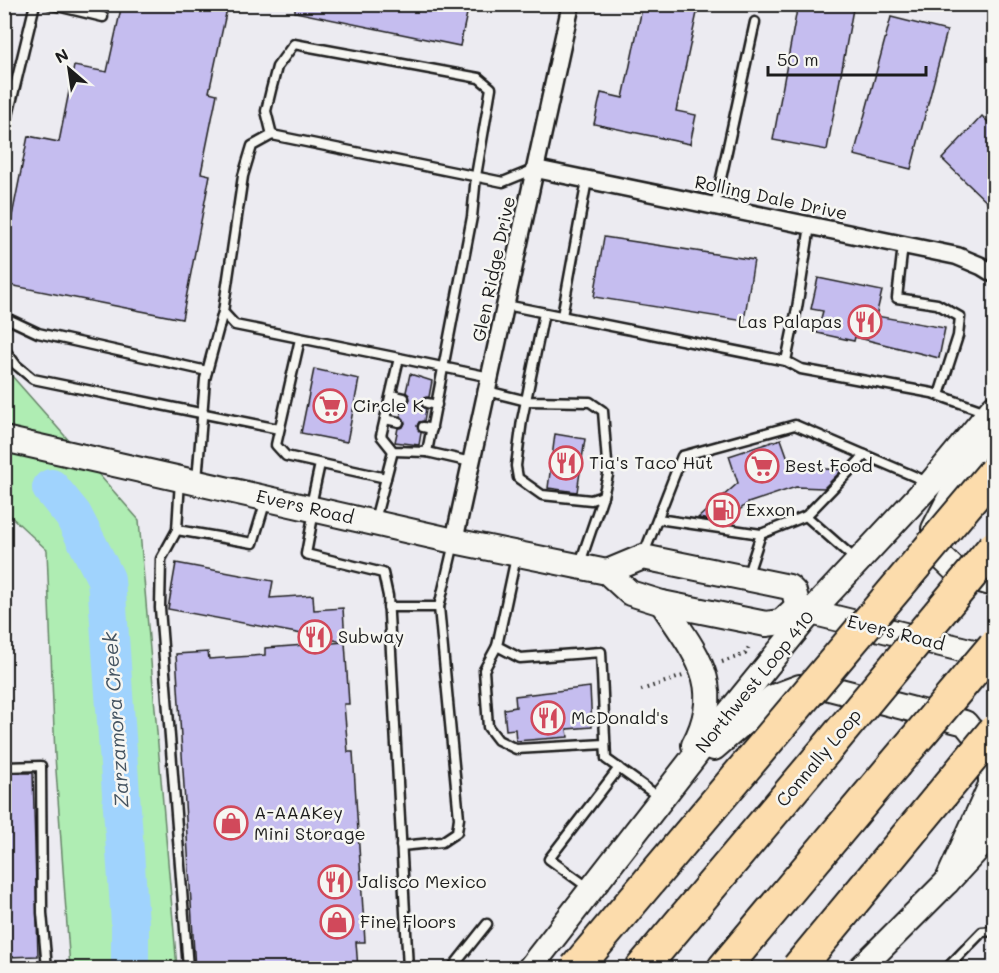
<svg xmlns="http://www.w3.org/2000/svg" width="999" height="973" font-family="Mali,sans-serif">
  <rect width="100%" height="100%" fill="#ecebf1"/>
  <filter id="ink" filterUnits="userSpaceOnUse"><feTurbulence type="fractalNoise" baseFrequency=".0167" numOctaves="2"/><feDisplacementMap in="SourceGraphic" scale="12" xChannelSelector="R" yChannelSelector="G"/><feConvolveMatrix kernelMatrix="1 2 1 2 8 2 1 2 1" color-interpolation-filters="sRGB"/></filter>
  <g filter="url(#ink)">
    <path fill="#afedb3" stroke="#668468" stroke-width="1.5" d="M4,367L139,520L177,968H70L55,756L47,550L5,511Z"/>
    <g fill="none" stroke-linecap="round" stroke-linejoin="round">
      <path stroke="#a0d3fd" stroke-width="38" d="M51,488L73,515L106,579L130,923V968"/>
    </g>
    <g fill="#c5bdef" stroke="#1c1c1c" stroke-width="1.5">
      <path d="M122,4H228L209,92L217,94L201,173L210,175L182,319L4,284V256L28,136L59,142L74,66L107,72Z"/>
      <path d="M295,4H469L460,46L295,12Z"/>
      <path d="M643,4H682L698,8L676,111L696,115L690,144L594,124L601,93L623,98Z"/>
      <path d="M798,4H828L853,9L827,150L773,140Z"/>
      <path d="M891,17L947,31L911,169L854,155Z"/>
      <path d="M982,116L994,128V209L942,159Z"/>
      <path d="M604,237L754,260L744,321L594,297Z"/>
      <path d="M818,278L882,291L876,316L945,328L939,358L855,337L854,341L817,333L823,311L811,309Z"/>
      <path d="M314,369L359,379L347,442L301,433Z"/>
      <path d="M410,374L432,381L429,397L423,398L421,402L422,407L426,409L424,421L419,422L417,426L421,433L419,445L395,442L398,428L403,427L405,423L401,416L403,404L408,403L410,399L406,392Z"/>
      <path d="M555,434L585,439L577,492L548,488Z"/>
      <path d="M781,439L791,467L842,470L824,488L796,487L748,503L725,522L698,518L738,483L729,456Z"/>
      <path d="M176,563L273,581L270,598L313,595L314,610L343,608L345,642L168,609Z"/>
      <path d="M345,642L349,704H344L348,752H353L365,942H356L358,969H195L176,654L208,652L209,659L265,655V648Z"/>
      <path d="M590,687L592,727L567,729L568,737L516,741L515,729L506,730L504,709L516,707L515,696Z"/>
      <path d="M4,773H33L38,956L7,957Z"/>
    </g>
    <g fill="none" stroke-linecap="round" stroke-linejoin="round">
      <g stroke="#1c1c1c" stroke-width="13">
        <g id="lane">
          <path d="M49,4L103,17"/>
          <path d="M4,132L35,4"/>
          <path d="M272,135L503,182L535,169"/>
          <path d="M715,206L755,22"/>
          <path d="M810,226L797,308L786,361L801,369L932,393L986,412"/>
          <path d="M903,245L897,298L937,304L960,317L958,336L939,395"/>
          <path d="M506,305L786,361"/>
          <path d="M544,313L522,420L516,466L518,478L542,495L591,500L603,496"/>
          <path d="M562,316L587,180"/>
          <path d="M4,317L38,333L207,371"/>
          <path d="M300,339L276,445L286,456L386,478"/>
          <path d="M4,349L16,365L33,379L279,429"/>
          <path d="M399,358L490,377"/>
          <path d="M487,391L527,401L590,402L603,411L608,475L603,496L579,566"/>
          <path d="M391,395L404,398"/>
          <path d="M427,403L437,405"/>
          <path d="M385,419L399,422"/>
          <path d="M423,427L432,429"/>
          <path d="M427,452L471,462"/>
          <path d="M180,480L177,530L161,559L160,608L188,968"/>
          <path d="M197,481L205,379L223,312L243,176L252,146L272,135L266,111L271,90L277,67L294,44L479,78L491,88L476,176L472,217L427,452L393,451L381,436L399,358L235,325L223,312"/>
          <path d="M311,505L320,464"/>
          <path d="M314,511L306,554L383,573L388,596L408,968"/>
          <path d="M806,516L865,455"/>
          <path d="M658,519L761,534"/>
          <path d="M375,520L393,451"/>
          <path d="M177,530L253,543L266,500"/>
          <path d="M643,556L682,456L795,425L930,483"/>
          <path d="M516,557L497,646L520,658L601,652L606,759L659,797"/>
          <path d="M747,577L761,534L806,516L856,560"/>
          <path d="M388,607H439L459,818L457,832L442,842L401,846"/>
          <path d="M439,607L454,543"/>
          <path d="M497,646L484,670L488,727L498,740L516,749L605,744"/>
          <path d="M4,767L41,766L42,913L47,968"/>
          <path d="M589,888L549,859L619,768"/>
          <path d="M452,968L487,924"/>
          <path d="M947,968L982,932L994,931"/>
        </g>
      </g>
      <g stroke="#1c1c1c" stroke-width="21">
        <g id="street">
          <path d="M536,169L957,256L981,266L994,274"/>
          <path d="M454,541L571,4"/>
        </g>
      </g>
      <g stroke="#1c1c1c" stroke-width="28">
        <g id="secondary">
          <path d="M4,439L454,541L607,572L630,593L662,603L766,624L781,622L798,606"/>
          <path d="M978,443L934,529L935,551L959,574L994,584"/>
          <path d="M607,572L643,557L789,587L794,592L798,606L811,612L994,657"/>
          <path d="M662,603C695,653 726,685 694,745"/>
          <path d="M714,748L773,697L800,687L821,686L965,723L991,755V785L947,882"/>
          <path d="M530,968L715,730L811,612L931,483L994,407"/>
          <path d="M861,968L947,882L994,831"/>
        </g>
      </g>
      <g stroke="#1c1c1c" stroke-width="36">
        <g id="highway">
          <path d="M642,968L829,746"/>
          <path d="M724,968L894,765"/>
        </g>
      </g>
      <g stroke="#1c1c1c" stroke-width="4" stroke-dasharray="1.5 4.5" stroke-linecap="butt">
        <path d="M722,662L745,654L749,647"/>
        <path d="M641,690L683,676"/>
      </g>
      <use href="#lane" stroke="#f6f6f2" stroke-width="8"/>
      <use href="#street" stroke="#f6f6f2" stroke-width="16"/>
      <use href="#secondary" stroke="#f6f6f2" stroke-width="24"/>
      <use href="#highway" stroke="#fcdcac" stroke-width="32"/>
      <g stroke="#1c1c1c" stroke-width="36" stroke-linecap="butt">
        <g id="highway-bridge">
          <path d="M829,746L994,547"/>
          <path d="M894,765L994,646"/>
          <path d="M576,968L994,472"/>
          <path d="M798,968L994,731"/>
        </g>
      </g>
      <use href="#highway-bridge" stroke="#fcdcac" stroke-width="32"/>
    </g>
  </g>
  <defs>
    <g id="restaurant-ring" transform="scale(1.725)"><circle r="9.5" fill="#f6f6f2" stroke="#d1495b" stroke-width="1.5"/><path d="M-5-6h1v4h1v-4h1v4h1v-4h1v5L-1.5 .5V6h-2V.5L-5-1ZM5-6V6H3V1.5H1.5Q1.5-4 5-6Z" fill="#d1495b"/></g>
    <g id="supermarket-ring" transform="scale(1.725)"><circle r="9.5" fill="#f6f6f2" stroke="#d1495b" stroke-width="1.5"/><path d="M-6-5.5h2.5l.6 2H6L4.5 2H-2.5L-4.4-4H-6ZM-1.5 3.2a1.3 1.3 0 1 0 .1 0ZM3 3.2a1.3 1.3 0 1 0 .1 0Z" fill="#d1495b"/></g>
    <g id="fuel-ring" transform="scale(1.725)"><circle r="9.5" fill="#f6f6f2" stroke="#d1495b" stroke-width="1.5"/><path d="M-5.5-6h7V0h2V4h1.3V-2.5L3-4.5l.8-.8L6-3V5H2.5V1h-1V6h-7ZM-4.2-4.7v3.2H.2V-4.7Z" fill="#d1495b"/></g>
    <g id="shop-ring" transform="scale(1.725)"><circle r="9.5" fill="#f6f6f2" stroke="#d1495b" stroke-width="1.5"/><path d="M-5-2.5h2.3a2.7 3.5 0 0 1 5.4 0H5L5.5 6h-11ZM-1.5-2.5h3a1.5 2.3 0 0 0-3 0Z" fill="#d1495b"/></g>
  </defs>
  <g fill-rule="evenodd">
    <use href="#restaurant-ring" x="865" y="322"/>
    <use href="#supermarket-ring" x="330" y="406"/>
    <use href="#restaurant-ring" x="566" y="463"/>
    <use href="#supermarket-ring" x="762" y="466"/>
    <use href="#fuel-ring" x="723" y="510"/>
    <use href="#restaurant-ring" x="315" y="637"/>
    <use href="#restaurant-ring" x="548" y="718"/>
    <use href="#shop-ring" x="231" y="823"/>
    <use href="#restaurant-ring" x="335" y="882"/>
    <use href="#shop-ring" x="337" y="922"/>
  </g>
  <g text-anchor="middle" stroke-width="5" stroke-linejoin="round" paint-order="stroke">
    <g font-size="18" fill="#1c1c1c" stroke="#f6f6f2">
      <text transform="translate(771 198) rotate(12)" y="6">Rolling Dale Drive</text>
      <text transform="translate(494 269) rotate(-78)" y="6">Glen Ridge Drive</text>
      <text transform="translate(305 507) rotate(13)" y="6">Evers Road</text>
      <text transform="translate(896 633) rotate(14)" y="6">Evers Road</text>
      <text transform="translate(755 682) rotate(-51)" y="6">Northwest Loop 410</text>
      <text transform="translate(819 758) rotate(-50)" y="6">Connally Loop</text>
    </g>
    <g font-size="18" fill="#1c1c1c" stroke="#f6f6f2" text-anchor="start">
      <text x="842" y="328" text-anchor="end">Las Palapas</text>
      <text x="353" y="412">Circle K</text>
      <text x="589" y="469">Tia's Taco Hut</text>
      <text x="785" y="472">Best Food</text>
      <text x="746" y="516">Exxon</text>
      <text x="338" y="643">Subway</text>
      <text x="571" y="724">McDonald's</text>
      <text x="254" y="819">A-AAAKey<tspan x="254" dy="21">Mini Storage</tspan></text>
      <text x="358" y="888">Jalisco Mexico</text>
      <text x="360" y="928">Fine Floors</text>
    </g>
    <g font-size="20" font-style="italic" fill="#445360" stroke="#f6f6f2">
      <text transform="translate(116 720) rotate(-94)" y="7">Zarzamora Creek</text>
    </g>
  </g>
  <rect width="999" height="973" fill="none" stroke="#f6f6f2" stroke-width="24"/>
  <rect x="12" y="12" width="975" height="949" fill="none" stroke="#1c1c1c" stroke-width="2" filter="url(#ink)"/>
  <g transform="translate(69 69) rotate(331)" stroke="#f6f6f2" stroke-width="4.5" paint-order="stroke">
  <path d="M0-4.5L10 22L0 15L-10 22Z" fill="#1c1c1c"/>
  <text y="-9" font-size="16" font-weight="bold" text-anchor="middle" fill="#1c1c1c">N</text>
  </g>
  <path d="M768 66v9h158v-9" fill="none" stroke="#1c1c1c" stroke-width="3"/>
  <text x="777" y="66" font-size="18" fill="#1c1c1c" stroke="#f6f6f2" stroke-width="4.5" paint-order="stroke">50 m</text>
</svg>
